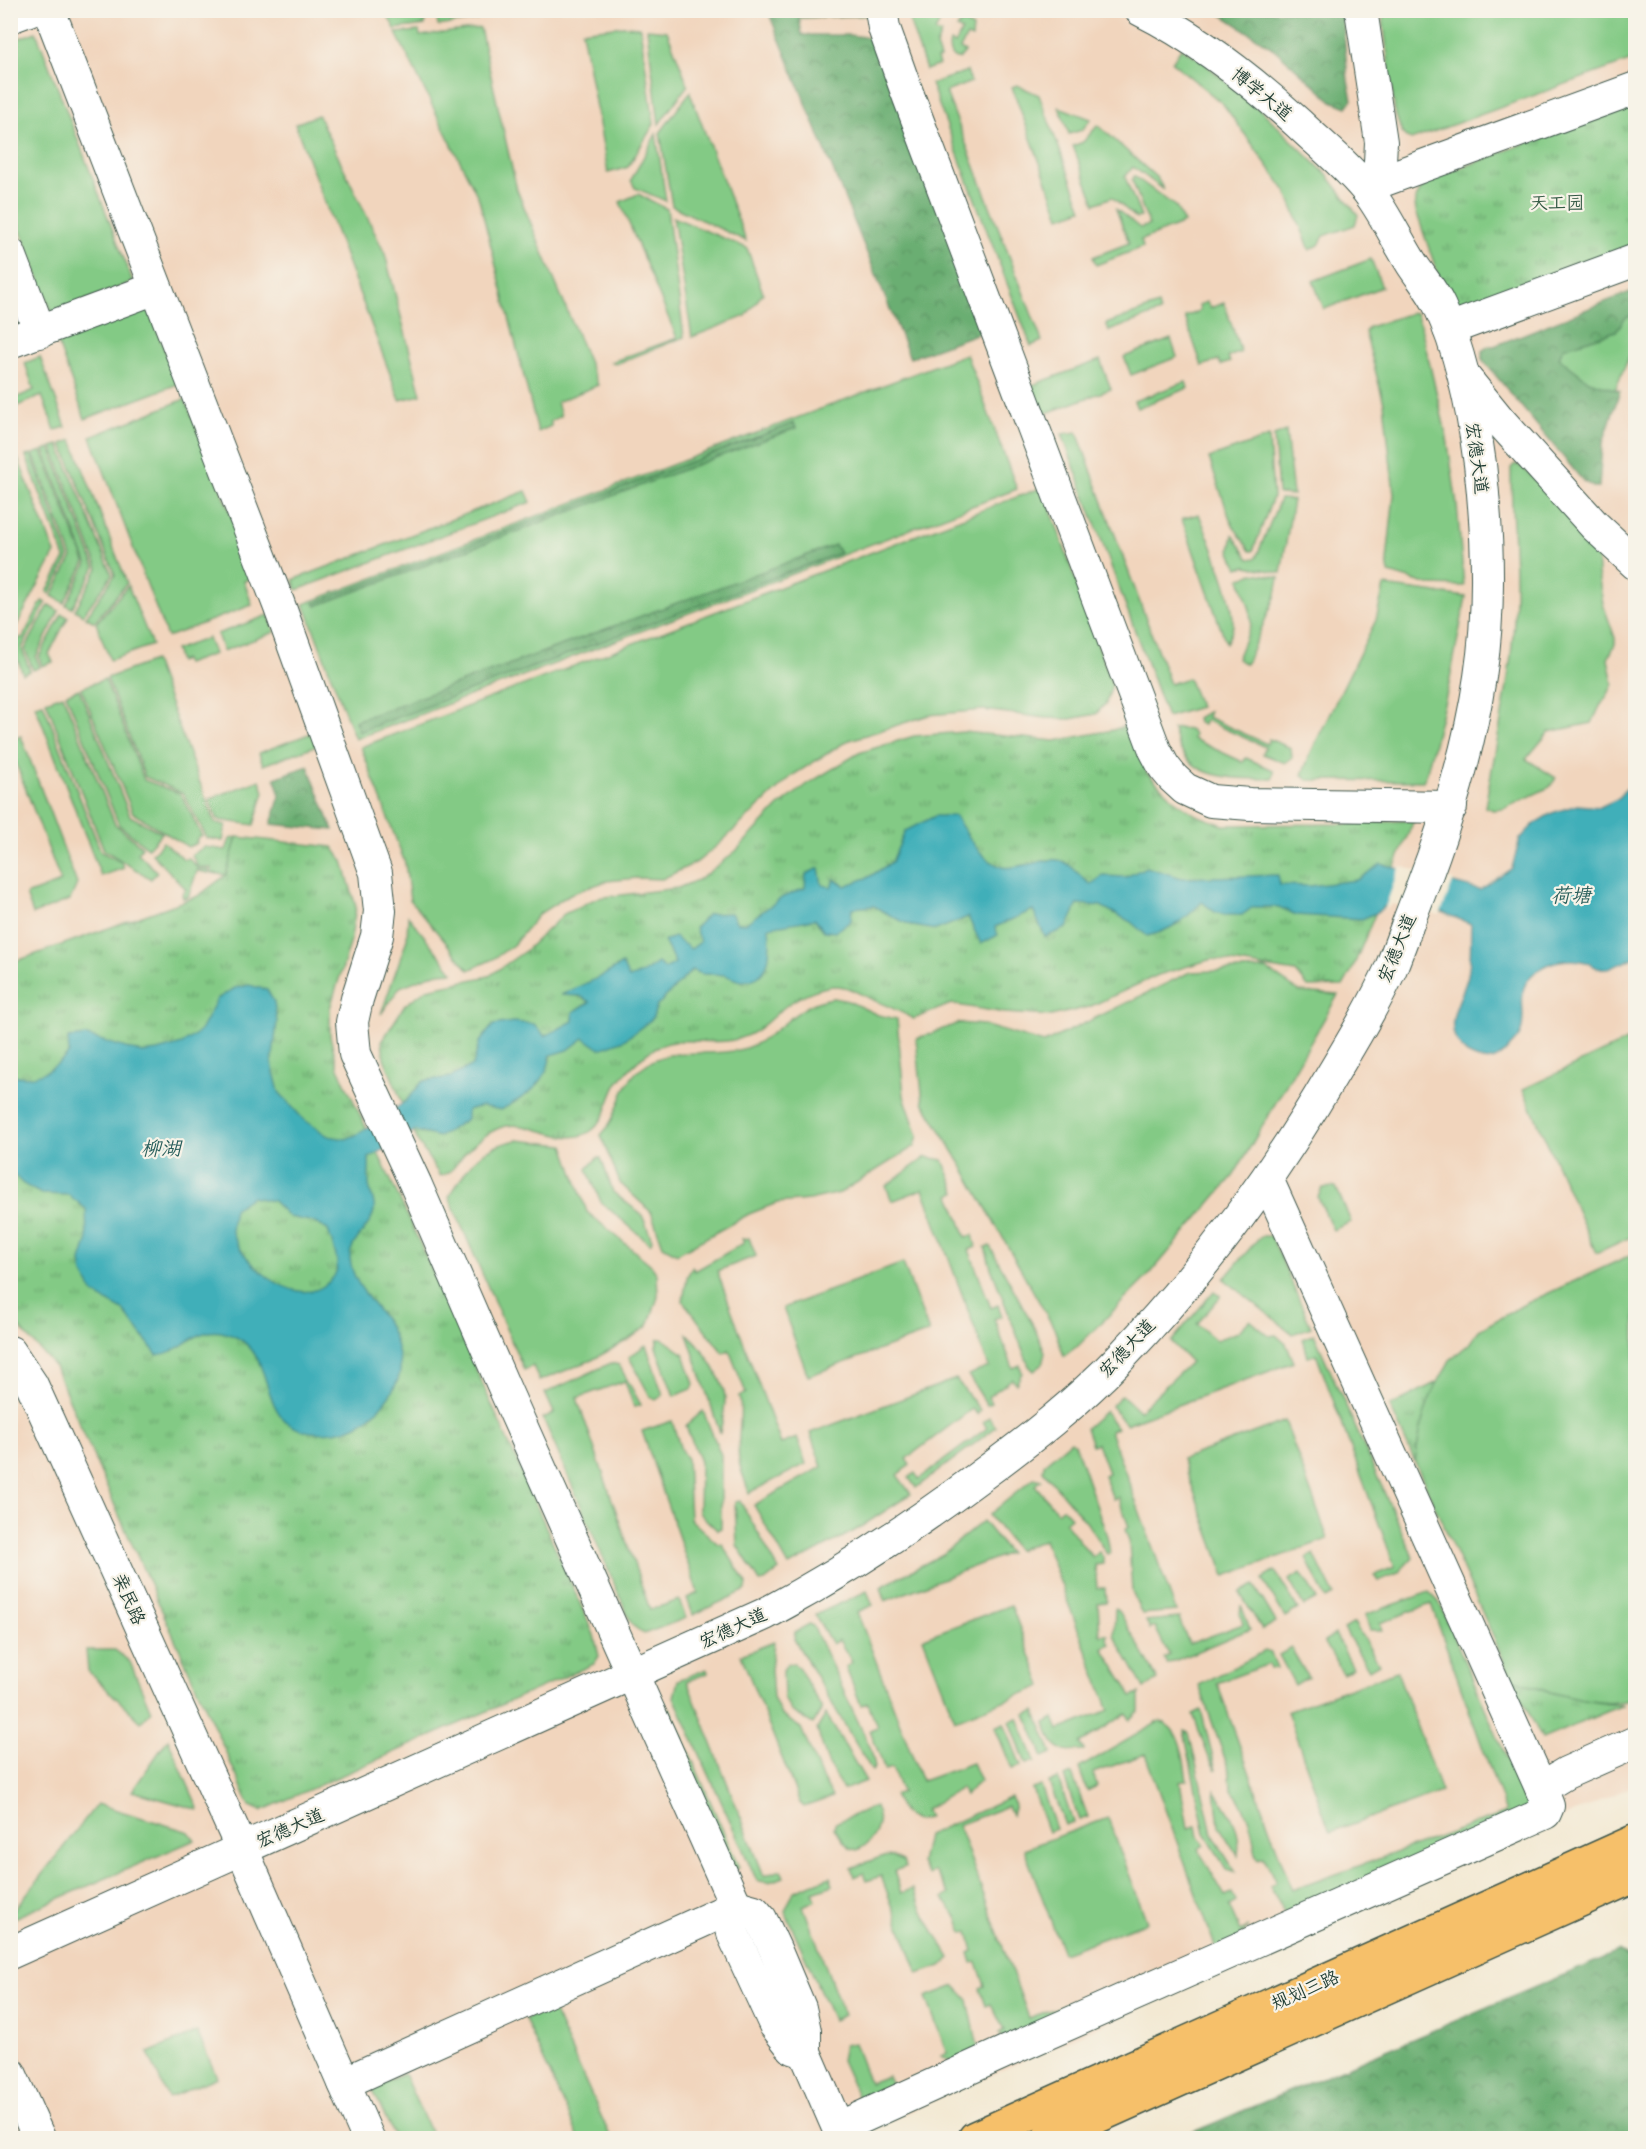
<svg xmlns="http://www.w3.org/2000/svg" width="1646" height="2149" font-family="'Shantell Sans','LXGW WenKai TC',sans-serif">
  <defs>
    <pattern id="forest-crowns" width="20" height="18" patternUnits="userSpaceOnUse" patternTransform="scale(1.5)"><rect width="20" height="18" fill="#6aae72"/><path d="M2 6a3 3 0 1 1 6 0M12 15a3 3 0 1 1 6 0" fill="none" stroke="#578f5e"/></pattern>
    <pattern id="park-tufts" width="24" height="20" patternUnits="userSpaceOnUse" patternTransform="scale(1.5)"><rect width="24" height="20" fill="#83ca85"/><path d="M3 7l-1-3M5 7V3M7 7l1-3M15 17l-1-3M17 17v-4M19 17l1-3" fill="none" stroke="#6ba56e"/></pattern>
  </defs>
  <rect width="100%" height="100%" fill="#f7f3e8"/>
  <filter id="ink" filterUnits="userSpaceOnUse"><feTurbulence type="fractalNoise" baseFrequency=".0167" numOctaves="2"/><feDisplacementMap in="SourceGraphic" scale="12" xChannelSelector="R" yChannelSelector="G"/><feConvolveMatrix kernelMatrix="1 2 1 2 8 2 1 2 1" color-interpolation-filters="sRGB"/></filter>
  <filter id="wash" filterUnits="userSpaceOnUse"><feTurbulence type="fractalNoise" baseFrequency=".008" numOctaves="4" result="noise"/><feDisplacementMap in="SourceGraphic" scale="24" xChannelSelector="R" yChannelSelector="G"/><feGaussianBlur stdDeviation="1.35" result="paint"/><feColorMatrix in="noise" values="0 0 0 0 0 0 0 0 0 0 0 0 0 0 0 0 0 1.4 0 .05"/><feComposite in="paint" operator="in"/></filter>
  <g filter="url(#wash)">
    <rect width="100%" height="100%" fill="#f3e9d3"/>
    <path fill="#f1d5bd" d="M11,11H1635V1785L851,2138H11Z"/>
    <g fill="#83ca85" stroke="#51845c" stroke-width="1.5">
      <path d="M385,11H408L395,12L397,18L424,13L425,25L395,29Z"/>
      <path d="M436,11H475L477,20L438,26Z"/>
      <path d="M906,11H945L935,32L941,34L936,46L940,58L937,59L939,65L926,70Z"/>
      <path d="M1382,11H1635V59L1411,140L1402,133L1395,113Z"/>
      <path d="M964,23L973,28L972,38L967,36L960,49L965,52L959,59C950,60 948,49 950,42L955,44L962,31L957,28L960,24Z"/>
      <path d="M623,26L640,27L654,124L628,167L608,173L582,31Z"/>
      <path d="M480,28L517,190L598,385L557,402L561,416L551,421V426L538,432L479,199L396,33L419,31L420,36Z"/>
      <path d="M647,29L667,31L688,85L659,124Z"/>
      <path d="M36,32L133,282L52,313L11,205V41Z"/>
      <path d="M1181,48L1198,58L1266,115L1327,175L1358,215L1355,225L1324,236L1319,245L1310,250L1286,191L1223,104L1172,62Z"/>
      <path d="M967,71L971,82L946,92L1042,341L1031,346L931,84Z"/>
      <path d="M1017,85L1039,95L1082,209L1060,217L1012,87Z"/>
      <path d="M690,92V93L746,241L672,206L660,133Z"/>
      <path d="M1059,107L1091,119L1082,130L1069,134Z"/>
      <path d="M318,115L385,254L421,395L400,400L295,124Z"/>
      <path d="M1098,125L1157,178L1164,190L1133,167L1125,177L1141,217L1136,218L1112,197L1095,204L1073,146L1083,142Z"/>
      <path d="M656,134L666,201L635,188L631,180Z"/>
      <path d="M1134,176L1176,207L1184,223L1141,240L1143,247L1096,265L1093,257L1129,243L1116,209L1140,228L1149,225L1132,180Z"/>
      <path d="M638,194L667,209L684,337L616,364L611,362L677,338L620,202Z"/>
      <path d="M673,217L747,248L763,293L746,316L692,337Z"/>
      <path d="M1371,259L1382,287L1324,309L1313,281Z"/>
      <path d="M1635,294V343L1601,423L1505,343Z"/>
      <path d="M146,302L178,384L85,419L56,338Z"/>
      <path d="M1207,302L1210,308L1224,303L1241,352L1228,357L1230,362L1221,365L1218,360L1202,366L1185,317L1200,311L1199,305Z"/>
      <path d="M1158,305L1160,312L1109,331L1106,324Z"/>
      <path d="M1411,313H1416L1421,327L1447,438L1457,505L1464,586L1429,585L1389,573L1387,561L1394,494L1384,403L1365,332L1369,327Z"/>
      <path d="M1171,339L1177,357L1131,375L1124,357Z"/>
      <path d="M966,354L1017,489L355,739L304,604Z"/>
      <path d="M40,357L66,427L55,430L42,396L12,408L11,400L34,390L25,363Z"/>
      <path d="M1100,360L1111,389L1041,415L1030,386Z"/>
      <path d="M1186,382L1188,388L1137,408L1134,401Z"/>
      <path d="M185,399L256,576L244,581L252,605L167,637L91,437Z"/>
      <path d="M1286,431L1293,495L1278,494L1274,436Z"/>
      <path d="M1077,432L1170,684L1188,678L1200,707L1167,717L1062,434Z"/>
      <path d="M1269,437L1273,497L1253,551H1250L1231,522L1209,458Z"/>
      <path d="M72,440L127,583L94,622L86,617L115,575L62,444Z"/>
      <path d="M59,445L112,575L83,615L75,610L98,568L52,447Z"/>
      <path d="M50,448L95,567L72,608L66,605L87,563L44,450Z"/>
      <path d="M42,451L85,562L64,603L52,596L72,557L33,454Z"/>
      <path d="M31,454L69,557L50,594L47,592L65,558L26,456Z"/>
      <path d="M18,459L55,553L17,625L11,628L10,462Z"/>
      <path d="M1515,464L1522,467L1597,540L1598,574L1603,604L1615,638V644L1608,659L1613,684L1607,696L1600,706L1592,723L1549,732L1526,759L1556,778L1550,787L1503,809L1493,810L1485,807C1497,738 1514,668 1515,597C1516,554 1511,511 1511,468Z"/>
      <path d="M1043,487L1112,685L1106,703L1096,714L1070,719L1046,718L983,710L929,715L847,741L793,775L719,844L697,862L662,879L637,878L607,881L570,894L539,914L513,945L493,959L469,970L410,900L405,863L361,747Z"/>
      <path d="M526,491L531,502L297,590L293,580Z"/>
      <path d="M1280,499L1293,500L1281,573L1246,566L1238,568L1230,550L1233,535L1249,559L1256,558Z"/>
      <path d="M1199,514C1208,538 1239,607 1232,630C1231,634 1228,639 1226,643L1182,519Z"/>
      <path d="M1253,573L1279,577L1276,595L1246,664L1237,659L1251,624L1250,610L1240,579Z"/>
      <path d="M128,586L152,645L110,660L96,623Z"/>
      <path d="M1384,586L1466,597L1449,684L1426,775L1423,781L1307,780L1302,775L1311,752L1376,620Z"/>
      <path d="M42,601L46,603L22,648L30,671L23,674L11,642L23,637Z"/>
      <path d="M49,605L59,611L36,657L40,667L33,670L25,649Z"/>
      <path d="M62,614L68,617L49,654L53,662L42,666L39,657Z"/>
      <path d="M269,615L275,632L223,651L217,634Z"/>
      <path d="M208,638L214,654L186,664L184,660L179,662L175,650Z"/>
      <path d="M154,661L215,823L226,825L223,841L207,838L183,793L145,777L107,678Z"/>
      <path d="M105,679L144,780L181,794L202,836L196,840L197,843L188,847L133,813L81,688Z"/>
      <path d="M79,689L130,816L162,833L148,848L119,825L66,694Z"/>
      <path d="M63,695L115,824L142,847L138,853L157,872L151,879L104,850L46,701Z"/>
      <path d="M43,703L101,852L121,862L124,868L101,876L35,705Z"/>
      <path d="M1209,711L1207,717L1267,744L1269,739L1291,748L1292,758L1285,763L1263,754L1265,747L1205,720L1203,725L1198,723L1197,718Z"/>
      <path d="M1178,728L1189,730L1194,734L1193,739L1243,762L1246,758L1271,769L1274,771L1273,779C1231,778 1184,782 1173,729Z"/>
      <path d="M314,732L318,745L263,765L259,753Z"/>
      <path d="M21,736L77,884L70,900L33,914L26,895L61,882L11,750V740Z"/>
      <path d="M260,780L264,792L254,825L218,820L209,799Z"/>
      <path d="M237,837L226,875L212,873V868L198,867L192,855L204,847L226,850L230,839Z"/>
      <path d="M163,842L184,859L189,858L198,869L209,870V873L197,871L188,897L183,898L182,894L186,889L152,854Z"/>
      <path d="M408,916L453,972L436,973L400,987L381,1014L407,939Z"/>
      <path d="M1266,969L1300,992L1338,995L1234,1175L1150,1274L1080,1344L1064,1356L1054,1328L961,1164L923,1102L916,1039L959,1023L983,1025L1044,1043L1190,972Z"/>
      <path d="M834,998L848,1001L878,1015L897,1019L904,1096L918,1136L915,1146L840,1193L809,1200L777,1203L749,1214L677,1254L663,1246L651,1212L620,1183L601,1135C620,1116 619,1086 640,1069C669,1044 705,1058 738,1050C779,1041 791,1003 834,998Z"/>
      <path d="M1635,1037V1235L1596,1253L1523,1089Z"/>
      <path d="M517,1140L564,1145L587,1212L650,1264L657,1274L658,1297L648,1326L626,1341L592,1360L539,1381L533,1366L524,1370L449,1197C471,1164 475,1149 517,1140Z"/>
      <path d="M926,1157L943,1160L956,1192L950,1195L966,1237L973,1235L976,1247L969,1250L991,1308L998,1305L1002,1316L994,1319L1013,1368L1020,1365L1022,1373L1016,1384L1012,1379L988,1397L991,1403L987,1405L968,1375L989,1367L923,1189L892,1201L886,1186Z"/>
      <path d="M597,1158H601L613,1192L642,1215L652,1240L651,1243H649L601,1202L587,1169Z"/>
      <path d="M1336,1187L1351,1222L1333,1230L1318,1197L1322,1188Z"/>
      <path d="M1263,1236H1271L1311,1327L1293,1334L1224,1279L1257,1240Z"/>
      <path d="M749,1238L756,1256L717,1271L781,1444L797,1438L806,1464L749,1493C746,1483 741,1472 739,1461C736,1442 744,1411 739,1396L746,1393L729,1350L723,1353L683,1301L687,1277L692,1267L695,1271L744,1243L742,1239Z"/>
      <path d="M990,1246L1033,1325L1045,1352L1042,1365L1034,1371L1029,1366L991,1268L985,1247Z"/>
      <path d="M1635,1253V1698C1602,1712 1544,1691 1512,1679L1415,1462L1419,1431L1428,1401L1450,1360L1469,1344L1479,1330L1523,1305Z"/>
      <path d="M903,1263L929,1332L808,1376L783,1308Z"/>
      <path d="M1214,1291L1221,1296L1197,1324L1216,1340L1238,1332L1250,1320L1269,1336L1276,1335L1286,1344L1294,1362L1126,1424L1111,1406L1122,1395L1139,1411L1191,1362L1171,1342Z"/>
      <path d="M687,1334C701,1343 725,1382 725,1399C725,1410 722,1422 720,1433Z"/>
      <path d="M1314,1334L1413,1557L1398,1573L1378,1581L1374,1575L1395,1567L1316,1354L1308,1357L1303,1339Z"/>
      <path d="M658,1339H663L684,1354L694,1384L692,1389L674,1396L656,1347Z"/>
      <path d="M646,1345L663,1395L656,1400L651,1398L629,1357Z"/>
      <path d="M611,1363L619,1365L641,1405L634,1407L625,1381L577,1398L650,1610L679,1600L686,1618L644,1634L632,1625L543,1418L554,1413L545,1393Z"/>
      <path d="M956,1379L980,1410L977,1414L972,1409L906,1459L910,1465L897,1475L911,1494L856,1530L789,1566L754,1505L822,1467L810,1433Z"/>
      <path d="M703,1411L721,1455V1528L717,1530L699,1513L700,1462L686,1426Z"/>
      <path d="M1105,1411L1117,1428L1110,1431L1176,1611L1142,1614L1132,1592L1129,1541L1125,1529L1129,1527L1118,1497L1113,1499L1104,1475L1108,1473L1097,1443L1092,1445L1086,1428Z"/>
      <path d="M989,1417L996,1427L916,1488L909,1478L915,1473L919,1479L987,1428L983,1422Z"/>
      <path d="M672,1421L681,1450L687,1459L690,1519L718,1544H722L747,1584L746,1590L742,1592L693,1615L687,1598L698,1593L642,1431Z"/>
      <path d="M1285,1421L1328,1539L1225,1576L1182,1459Z"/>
      <path d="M1071,1441L1075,1444L1107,1536L1110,1553L1107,1554L1087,1523L1043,1471L1044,1464Z"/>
      <path d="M1034,1478L1041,1480L1035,1485L1057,1512L1063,1508L1071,1517L1065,1522L1092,1557L1099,1552L1103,1557V1564L1095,1565L1097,1588H1105L1106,1602L1098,1603L1100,1635H1108L1107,1640L1110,1644L1103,1648L1132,1696L1139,1693V1711L1130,1720L1126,1714L1080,1743L1084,1750C1054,1752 1056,1751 1045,1723L1054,1718L1059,1730L1109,1710L1044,1540L1017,1550L989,1515Z"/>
      <path d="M740,1501L779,1570L765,1581L760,1582L737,1545L735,1502Z"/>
      <path d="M983,1521L1009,1553L885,1601L881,1587L943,1554Z"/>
      <path d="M1314,1554L1334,1595L1326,1599L1306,1558Z"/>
      <path d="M1275,1571L1298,1609L1285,1617L1262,1579Z"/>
      <path d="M1301,1573L1317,1599L1304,1606L1289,1580Z"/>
      <path d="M1254,1585L1276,1622L1262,1630L1240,1593Z"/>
      <path d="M867,1591L873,1605L857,1612L922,1781L972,1763L980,1781L965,1795L961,1788L925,1810L929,1817C911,1827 900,1810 894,1795L902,1792L892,1768L885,1770L870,1730L877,1727L868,1703L861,1705L846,1667L852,1662L839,1640L832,1644L815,1615Z"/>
      <path d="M1429,1592L1439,1602L1526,1803V1814L1285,1914L1270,1886L1276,1883L1264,1857L1258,1859C1254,1850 1254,1841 1252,1831C1248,1816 1241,1800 1231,1789L1230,1773L1199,1685L1265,1651L1271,1653L1277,1668L1271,1669L1269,1664L1217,1683L1292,1890L1506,1813L1431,1604L1380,1623L1382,1630H1370L1365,1615Z"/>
      <path d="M1011,1605L1042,1686L955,1720L923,1638Z"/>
      <path d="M1241,1605L1250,1629L1167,1664L1164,1658L1169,1655L1155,1627L1150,1629L1146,1621L1179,1618L1189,1644L1243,1624L1240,1615Z"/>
      <path d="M1115,1608L1118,1609L1158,1680L1144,1688L1114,1635Z"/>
      <path d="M1354,1623L1379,1664L1369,1670L1344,1629Z"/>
      <path d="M809,1624L813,1626L871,1749L875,1767L872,1771L794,1639L795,1632Z"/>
      <path d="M1335,1634L1353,1668L1343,1674L1324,1641Z"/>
      <path d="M774,1642L771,1670L773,1697L781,1715L801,1728L821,1776L832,1797L804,1807L800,1803L741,1655Z"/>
      <path d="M1291,1648L1308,1677L1295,1685L1279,1655Z"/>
      <path d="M86,1650H115L130,1662L151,1711L141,1722L88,1671Z"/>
      <path d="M787,1664H794L799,1668L822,1709L813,1724L791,1711L784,1698L783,1670Z"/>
      <path d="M707,1669L708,1673L687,1681L764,1876L781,1870L784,1877L769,1882L757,1881L674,1697L678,1680Z"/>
      <path d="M1397,1671L1441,1792L1330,1832L1287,1711Z"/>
      <path d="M670,1708L739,1868L734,1870L665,1711Z"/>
      <path d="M1201,1710L1216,1770L1209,1758L1193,1714Z"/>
      <path d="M1035,1711L1052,1753L1043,1757L1026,1714Z"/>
      <path d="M826,1714L866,1781L843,1790L828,1763L817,1729Z"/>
      <path d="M1018,1718L1035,1761L1026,1764L1010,1721Z"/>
      <path d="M1160,1721C1183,1730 1183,1758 1187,1780L1180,1782L1188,1828L1196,1826L1198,1837L1204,1845L1198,1849L1225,1896L1232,1893L1236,1902L1229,1906L1240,1931L1248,1927L1235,1944L1015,2041L1003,2038L999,2033L1004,2030L991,2004L986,2006L980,1988L985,1986L977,1962L972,1963L969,1953L973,1951L968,1932L963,1933L958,1919L943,1898L949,1894L935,1871L929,1875L921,1863L927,1835L1011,1797L1015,1805L1012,1815L1008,1806L958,1825L1029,2018L1216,1949L1145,1754L1093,1773L1097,1786L1087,1791L1079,1768Z"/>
      <path d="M1004,1723L1021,1766L1012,1769L995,1727Z"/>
      <path d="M1184,1731L1189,1733L1212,1833L1235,1872L1226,1869L1205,1833Z"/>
      <path d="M168,1739L199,1810L132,1791Z"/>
      <path d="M1072,1774L1088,1817L1079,1820L1064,1777Z"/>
      <path d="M1058,1779L1073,1822L1065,1825L1049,1782Z"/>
      <path d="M1041,1786L1056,1829L1048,1832L1032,1789Z"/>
      <path d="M1215,1791C1230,1812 1242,1829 1238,1856L1219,1826Z"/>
      <path d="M97,1804L189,1832L195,1840L11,1919V1914Z"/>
      <path d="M875,1806C884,1823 874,1843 857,1850L850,1848L845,1843L834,1828L835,1823Z"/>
      <path d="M1108,1818L1147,1922L1063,1953L1024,1849Z"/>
      <path d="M892,1856L903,1861L905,1867L894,1871L901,1893L913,1889L926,1918L950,1958L941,1966L918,1974L881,1876L867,1881L864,1873L854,1877L851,1868L881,1857Z"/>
      <path d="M830,1877L833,1885L813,1892L816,1900L803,1906L844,2015L833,2020L785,1911L794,1891Z"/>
      <path d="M955,1986L968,2000L978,2047L960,2066L941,2056L947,2053L926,1997Z"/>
      <path d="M552,2008L611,2138H579L525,2019Z"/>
      <path d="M197,2032L217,2077L168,2098L148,2053Z"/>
      <path d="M854,2043L869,2083L888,2076L893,2086L859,2100L841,2060L844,2045Z"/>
      <path d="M404,2074L433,2138H395L372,2088Z"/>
    </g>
    <g fill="url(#forest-crowns)" stroke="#447653" stroke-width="1.5">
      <path d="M768,11H874L875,15L799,18L802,35H849L879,39L990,329L910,358Z"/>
      <path d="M1216,11H1342L1348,81L1352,100L1347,107L1332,101L1274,49Z"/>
      <path d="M1635,290V314L1625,318L1616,331L1563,348L1559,358L1589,381L1620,391L1602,446L1599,487H1593L1583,481L1482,359V351L1489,346H1494Z"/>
      <path d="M794,423L796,428L316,606L314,603Z"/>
      <path d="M835,545L840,553L359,732L355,721Z"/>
      <path d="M308,766L333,830L271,824L280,796L275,778Z"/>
      <path d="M1618,1952L1635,1962V2138H1179Z"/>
    </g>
    <g fill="url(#park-tufts)" stroke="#51845c" stroke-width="1.5">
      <path d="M1635,101V245L1467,306L1453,301L1442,286L1416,211C1413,198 1420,188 1430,180Z"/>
      <path d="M1128,725L1147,773L1173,799L1196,815L1223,825L1351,824L1414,820L1352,970L1343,986L1308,987L1296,972L1212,959L1158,975L1089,1007L1051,1016L1005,1013L951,1004L914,1019C900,1011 885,1005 869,998C861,995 853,989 844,987C826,982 796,997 782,1009C764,1024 758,1034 733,1040C702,1046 678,1032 649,1052C641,1057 622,1076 617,1084C608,1099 607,1120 591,1131C565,1149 530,1118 502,1127C490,1131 474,1143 465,1153C457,1162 452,1174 440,1176L418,1142L384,1058L382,1041L405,1005L427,989L489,976L525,951L564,914L597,898L678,888L700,879L736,851L779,806L809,783L859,753L914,736L964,732L1055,741L1113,730Z"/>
      <path d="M237,837L333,847L343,861L356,907L350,944L330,1008V1036L338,1068L410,1221L594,1635L599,1656L594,1664L261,1811L250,1806L118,1513L55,1367L11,1318V963L198,896L226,875Z"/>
      <path d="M1437,1382C1424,1408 1419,1433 1415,1462L1390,1406Z"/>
      <path d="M1512,1679C1547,1693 1584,1702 1623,1705L1542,1739Z"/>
    </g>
    <path fill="#3fafb9" stroke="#2f7676" stroke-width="1.5" fill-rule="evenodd" d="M1635,787V958H1633C1622,963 1611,970 1598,968C1594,967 1591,963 1586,962C1570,958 1552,960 1538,970C1512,988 1528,1009 1521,1032C1520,1038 1514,1042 1510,1047C1496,1063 1486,1064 1467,1054C1463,1051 1461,1047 1458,1043C1444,1022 1461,1000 1467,979C1472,962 1470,941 1471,924L1437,910L1392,901L1376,913L1362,919L1296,915L1279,907H1253L1242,915H1224L1215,912L1202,902C1186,919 1170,931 1147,936L1131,922L1101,906L1078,904L1067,928L1045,937L1033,910L995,927L998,935L981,944L968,917L936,930L913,926L895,918L874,906L852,908L851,921L835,932L824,931L815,919L769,927C771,950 772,981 742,981C736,981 730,976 724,975C711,972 706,978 692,970L657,1006L652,1019L624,1040L600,1049L584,1038L568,1050L551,1055C545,1087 527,1095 501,1110L482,1106L467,1110V1119L439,1137L415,1131L369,1158C370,1167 368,1176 369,1185C370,1193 376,1203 374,1211C370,1230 349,1241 350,1258C352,1285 375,1303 388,1325C394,1335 399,1351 400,1363C402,1381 390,1395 380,1407C368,1421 351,1430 333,1432C250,1441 283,1360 236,1337C198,1318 186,1353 157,1355L123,1310L94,1294L83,1274L81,1261L87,1242L86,1209L69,1195L41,1194L23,1184L11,1172V1074C32,1083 55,1069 69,1053L68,1038L87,1036L142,1053L157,1051L182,1044L200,1031L217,999L235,988L249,985L267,990L274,1002L277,1022L272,1064L279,1092L303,1119L328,1136L346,1139L358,1134L406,1101L423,1081L451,1077L473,1065L479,1043L493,1025L513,1022L534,1024L545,1036L573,1021V1012L590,1002L580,996L561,995L604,975L622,964L629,978L643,973L658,963L665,969L675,963L664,941L674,937L691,949L700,942L695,928L708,914L731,913L737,923H746L783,897L805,888L806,874L819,868L822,885L831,887L834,879L845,886L869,877L892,862L905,831L935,816H955C968,835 979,859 1002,867C1008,869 1019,866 1025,865C1036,864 1046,858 1058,860C1072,862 1079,878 1091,884L1103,876L1126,877L1146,867L1182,878L1278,875L1280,885L1310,886L1357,880L1381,864L1480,890L1512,868L1520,839L1535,823L1552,813L1577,805L1600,807L1617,799L1626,789ZM251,1197L273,1201L289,1217L314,1222L328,1230C331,1240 336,1252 337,1262C338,1272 333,1280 325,1285C294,1309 241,1262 232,1232C230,1226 233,1216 234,1209Z"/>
    <path fill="#f3e9d3" d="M1400,866L1454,880L1440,915L1393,904L1384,910Z"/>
  </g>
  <g filter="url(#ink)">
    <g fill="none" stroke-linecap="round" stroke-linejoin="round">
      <g stroke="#3f574c" stroke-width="34">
        <g id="minor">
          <path d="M49,10L279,605L376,873L380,911L377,936L357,999L352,1022L355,1054L415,1183L507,1394L736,1906L730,1922L734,1936L775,2025L793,2048L805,2052"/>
          <path d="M881,10L884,28L905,87L1155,750L1164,767L1173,778L1185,789L1211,801L1250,804L1451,807"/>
          <path d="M1361,10L1381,142L1379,182"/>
          <path d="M10,17L29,10"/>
          <path d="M1370,194L1379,182L1636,88"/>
          <path d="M10,254L40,332"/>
          <path d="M1449,329L1636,260"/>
          <path d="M10,342L156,288"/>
          <path d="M1466,379L1501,422L1595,526L1636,564"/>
          <path d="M10,1352L32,1385L242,1849L368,2138"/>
          <path d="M1541,1788L1566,1773L1636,1742"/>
          <path d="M10,1953L765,1614C840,1574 911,1528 979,1477C1028,1441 1077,1403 1119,1359C1202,1273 1272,1178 1332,1075C1353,1040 1374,1005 1391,968C1401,943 1410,917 1420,892C1447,822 1469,751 1480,677C1491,607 1488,534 1480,464C1473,412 1462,355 1440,307C1433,291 1421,278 1412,264C1398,242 1386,216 1370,194C1350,168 1322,146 1298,123C1252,81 1197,38 1141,10"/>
          <path d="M10,2073L39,2138"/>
          <path d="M344,2083L736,1906L754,1911L761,1919L775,1949L800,2008L805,2031V2052L838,2128L1005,2052L1545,1813L1548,1806L1541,1788L1267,1179"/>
        </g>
      </g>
      <g stroke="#3f574c" stroke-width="36">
        <g id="major">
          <path d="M975,2138L1636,1841"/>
          <path d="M1049,2138L1636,1875"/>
        </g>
      </g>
      <use href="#minor" stroke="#fff" stroke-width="32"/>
      <use href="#major" stroke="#f6c06b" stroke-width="33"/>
    </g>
  </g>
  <g text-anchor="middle" stroke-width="4.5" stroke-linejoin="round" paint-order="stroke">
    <g font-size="18" fill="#1f3d34" stroke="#f7f3e8">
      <text transform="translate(1262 94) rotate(39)" y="6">博学大道</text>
      <text transform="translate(1477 458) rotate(82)" y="6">宏德大道</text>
      <text transform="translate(1397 948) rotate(-68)" y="6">宏德大道</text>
      <text transform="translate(1127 1348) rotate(-47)" y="6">宏德大道</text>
      <text transform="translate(129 1599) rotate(66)" y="6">亲民路</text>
      <text transform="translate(733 1628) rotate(-25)" y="6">宏德大道</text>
      <text transform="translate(290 1828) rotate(-24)" y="6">宏德大道</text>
      <text transform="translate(1305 1990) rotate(-24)" y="6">规划三路</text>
    </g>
    <g font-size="18" fill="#335944" stroke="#f7f3e8">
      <text x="1557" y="209">天工园</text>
    </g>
    <g font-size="20" font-style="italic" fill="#295f5c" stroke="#f7f3e8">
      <text x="1571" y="902">荷塘</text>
      <text x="161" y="1155">柳湖</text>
    </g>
  </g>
  <rect width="1646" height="2149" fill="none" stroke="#f7f3e8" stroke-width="36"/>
</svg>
